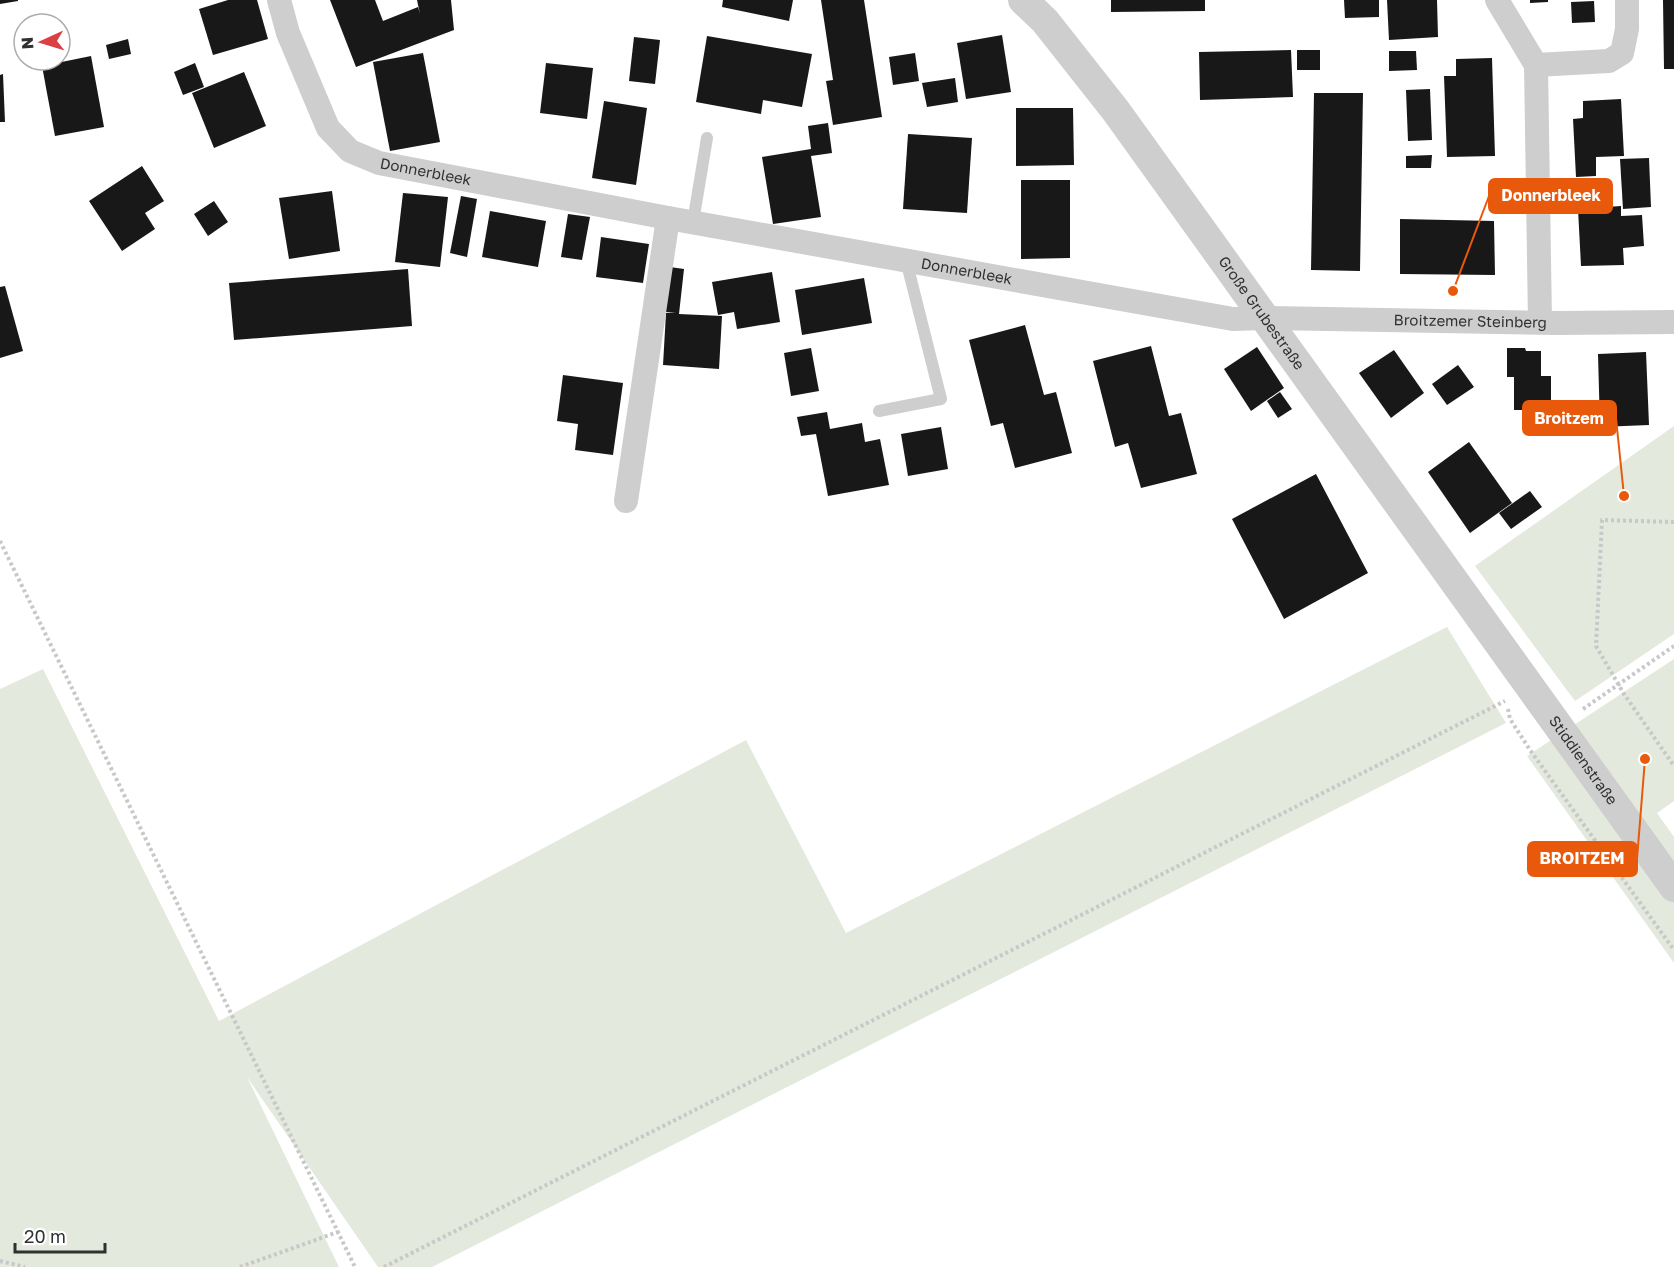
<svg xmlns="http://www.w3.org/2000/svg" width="1674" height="1267" font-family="'Golos Text',sans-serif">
  <rect width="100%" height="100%" fill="#fff"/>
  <g fill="#e3e9dd">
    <path d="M1674,426V634L1575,701L1475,566Z"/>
    <path d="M1447,627L1506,723L432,1267H378L247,1077L339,1267H0V689L43,669L219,1021L746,740L846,933Z"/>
    <path d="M1674,659V801L1657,813L1674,837V963L1527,756Z"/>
  </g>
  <g fill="#181818">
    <path d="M0,0H18V1L0,4Z"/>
    <path d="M228,0H257L268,39L213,55L199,9Z"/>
    <path d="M330,0H375L383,21L418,7L420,14L417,0H451L454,30L356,67Z"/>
    <path d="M723,0H793L789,21L722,7Z"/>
    <path d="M821,0H864L882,117L833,125L826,81L833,80Z"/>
    <path d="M1111,0H1205V11L1111,12Z"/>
    <path d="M1344,0H1379V17L1345,18Z"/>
    <path d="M1387,0H1437L1438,37L1389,40Z"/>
    <path d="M1530,0H1548V2L1530,3Z"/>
    <path d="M1663,0H1674V69H1664Z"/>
    <path d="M1594,1L1595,22L1572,23L1571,2Z"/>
    <path d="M1002,35L1011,92L966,99L957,43Z"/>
    <path d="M707,36L812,54L802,107L763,100L761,114L696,102Z"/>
    <path d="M634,37L660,40L655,84L629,81Z"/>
    <path d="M128,39L131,54L109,59L106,45Z"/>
    <path d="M1291,50L1293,97L1200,100L1199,52Z"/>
    <rect x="1297" y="50" width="23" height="20"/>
    <path d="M1389,51H1416L1417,70L1389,71Z"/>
    <path d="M423,53L440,142L390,151L373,62Z"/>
    <path d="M915,53L919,81L893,85L889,57Z"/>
    <path d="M91,56L104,127L55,136L42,66Z"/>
    <path d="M1492,58L1495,156L1447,157L1444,76H1456V59Z"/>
    <path d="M195,63L204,87L183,95L174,72Z"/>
    <path d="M546,63L593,68L587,119L540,113Z"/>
    <path d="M244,72L266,126L214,148L192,93Z"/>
    <path d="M3,74L5,122H0V75Z"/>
    <path d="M955,78L958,102L927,107L922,83Z"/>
    <path d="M1430,89L1432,140L1408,141L1406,90Z"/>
    <path d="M1314,93H1363L1360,271L1311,270Z"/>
    <path d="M1621,99L1624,156L1596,157V176L1576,177L1573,119L1583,118V101Z"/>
    <path d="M604,101L647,108L636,185L592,178Z"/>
    <path d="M1016,108H1073L1074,165L1016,166Z"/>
    <path d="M828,123L832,153L811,156L821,217L773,224L762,157L811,149L808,126Z"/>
    <path d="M908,134L972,138L967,213L903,209Z"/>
    <path d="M1432,155L1431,168H1406V156Z"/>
    <path d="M1649,158L1651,207L1623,209L1620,159Z"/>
    <path d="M142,166L164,201L145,213L155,229L122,251L89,201Z"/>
    <path d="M1021,180H1070V258L1021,259Z"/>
    <path d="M332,191L340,251L289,259L279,198Z"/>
    <path d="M403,193L448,197L440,267L395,262Z"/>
    <path d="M461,196L477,199L467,257L450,253Z"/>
    <path d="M214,201L228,222L208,236L194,214Z"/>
    <path d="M1621,206V216L1642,215L1644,246L1623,248L1624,265L1581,266L1578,209Z"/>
    <path d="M490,211L546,221L538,267L482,257Z"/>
    <path d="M568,214L590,217L582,260L561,257Z"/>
    <path d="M1400,219L1494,221L1495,275L1400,274Z"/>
    <path d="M601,237L649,244L643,283L596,277Z"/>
    <path d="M670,267L684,269L679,314L722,316L719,369L663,365L666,313H676L665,312Z"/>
    <path d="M408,269L412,326L234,340L229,283Z"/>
    <path d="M772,272L780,322L737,329L734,312L718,315L712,282Z"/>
    <path d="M864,278L872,323L802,335L795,290Z"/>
    <path d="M5,286L23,351L0,358V287Z"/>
    <path d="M1025,325L1044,395L1056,392L1072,453L1015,468L1003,423L991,426L969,340Z"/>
    <path d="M1151,346L1169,416L1181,413L1197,474L1141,488L1128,443L1115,447L1093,361Z"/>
    <path d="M1257,347L1284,388L1251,411L1224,369Z"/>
    <path d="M811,348L819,391L791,396L784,353Z"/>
    <path d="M1507,348H1525L1526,351H1541V376H1551V402H1541V410H1514V377H1507Z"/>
    <path d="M1394,350L1424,393L1391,418L1359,373Z"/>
    <path d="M1646,352L1649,425L1600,427L1598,354Z"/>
    <path d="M1458,365L1474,387L1447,405L1432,384Z"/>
    <path d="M563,375L623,383L613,455L575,450L578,424L557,421Z"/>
    <path d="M1280,392L1292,409L1278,418L1267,401Z"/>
    <path d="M827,412L830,429L862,423L865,442L880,439L889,485L828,496L816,434L801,436L797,417Z"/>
    <path d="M941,427L948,469L908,476L901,434Z"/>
    <path d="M1469,442L1512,503L1470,533L1428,472Z"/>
    <path d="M1316,474L1368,573L1284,619L1232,519Z"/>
    <path d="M1530,491L1542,507L1511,529L1499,513Z"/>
  </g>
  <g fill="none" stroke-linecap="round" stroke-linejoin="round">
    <g stroke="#c8c8c8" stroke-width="4" stroke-dasharray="3 3" stroke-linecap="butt">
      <path d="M1674,522L1602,520L1596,646L1624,694L1674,766"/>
      <path d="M0,541L355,1267"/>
      <path d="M1508,709L1510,719L1530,750L1674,950"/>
      <path d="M1583,709L1674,646"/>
      <path d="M0,1261L25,1267"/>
      <path d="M240,1267L338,1232"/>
      <path d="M384,1267L1505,701"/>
    </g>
    <g stroke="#cecece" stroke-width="12">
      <path d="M693,222L707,138"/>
      <path d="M879,411L941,399L906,260"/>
    </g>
    <g stroke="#cecece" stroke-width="24">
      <path id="s1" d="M279,0L288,33L328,128L350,151L379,163L668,218L1233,319L1266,318L1557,323L1674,322"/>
      <path d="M1497,0L1536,65L1540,322"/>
      <path d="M1536,65L1609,61L1622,53L1627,29V0"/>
      <path d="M626,501L668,218"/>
    </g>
    <path stroke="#cecece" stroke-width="30" id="s2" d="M1023,0L1045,21L1116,111L1674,887"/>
  </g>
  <g text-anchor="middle" stroke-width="6" stroke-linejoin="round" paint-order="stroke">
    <g font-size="15" fill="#313131" stroke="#fff">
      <text dy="5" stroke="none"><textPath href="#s1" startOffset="248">Donnerbleek</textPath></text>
      <text dy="5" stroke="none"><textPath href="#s1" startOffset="798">Donnerbleek</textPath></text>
      <text dy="5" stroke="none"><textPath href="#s2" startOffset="394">Große Grubestraße</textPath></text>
      <text dy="5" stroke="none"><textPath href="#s1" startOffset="1306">Broitzemer Steinberg</textPath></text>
      <text dy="5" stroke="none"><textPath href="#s2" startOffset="945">Stiddienstraße</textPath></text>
    </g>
  </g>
  <path fill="none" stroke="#e8590c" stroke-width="2" d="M1453 291L1489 196M1624 496L1616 418M1645 759L1637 859"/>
  <g fill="#e8590c" stroke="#fff" stroke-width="2">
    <circle cx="1453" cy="291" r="6"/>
    <circle cx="1624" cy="496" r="6"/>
    <circle cx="1645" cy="759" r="6"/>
  </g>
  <g fill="#e8590c" stroke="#e8590c" stroke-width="2">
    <rect x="1489" y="179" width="123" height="34" rx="6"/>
    <rect x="1523" y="401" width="93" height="34" rx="6"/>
    <rect x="1528" y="842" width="109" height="34" rx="6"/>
  </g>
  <g font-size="16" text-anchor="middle" font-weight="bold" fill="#fff">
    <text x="1551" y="201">Donnerbleek</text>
    <text x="1569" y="424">Broitzem</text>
    <text x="1582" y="864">BROITZEM</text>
  </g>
  <g transform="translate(42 42) rotate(266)"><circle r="28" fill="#ffffff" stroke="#adadad" stroke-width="1.5"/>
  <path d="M0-4.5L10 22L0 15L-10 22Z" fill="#da4044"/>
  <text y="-9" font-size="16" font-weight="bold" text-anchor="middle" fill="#313131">N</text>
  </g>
  <path d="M15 1243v9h90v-9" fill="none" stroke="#313131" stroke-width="3"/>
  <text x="24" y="1243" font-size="18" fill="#313131" stroke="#ffffff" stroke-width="4.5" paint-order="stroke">20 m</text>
</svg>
